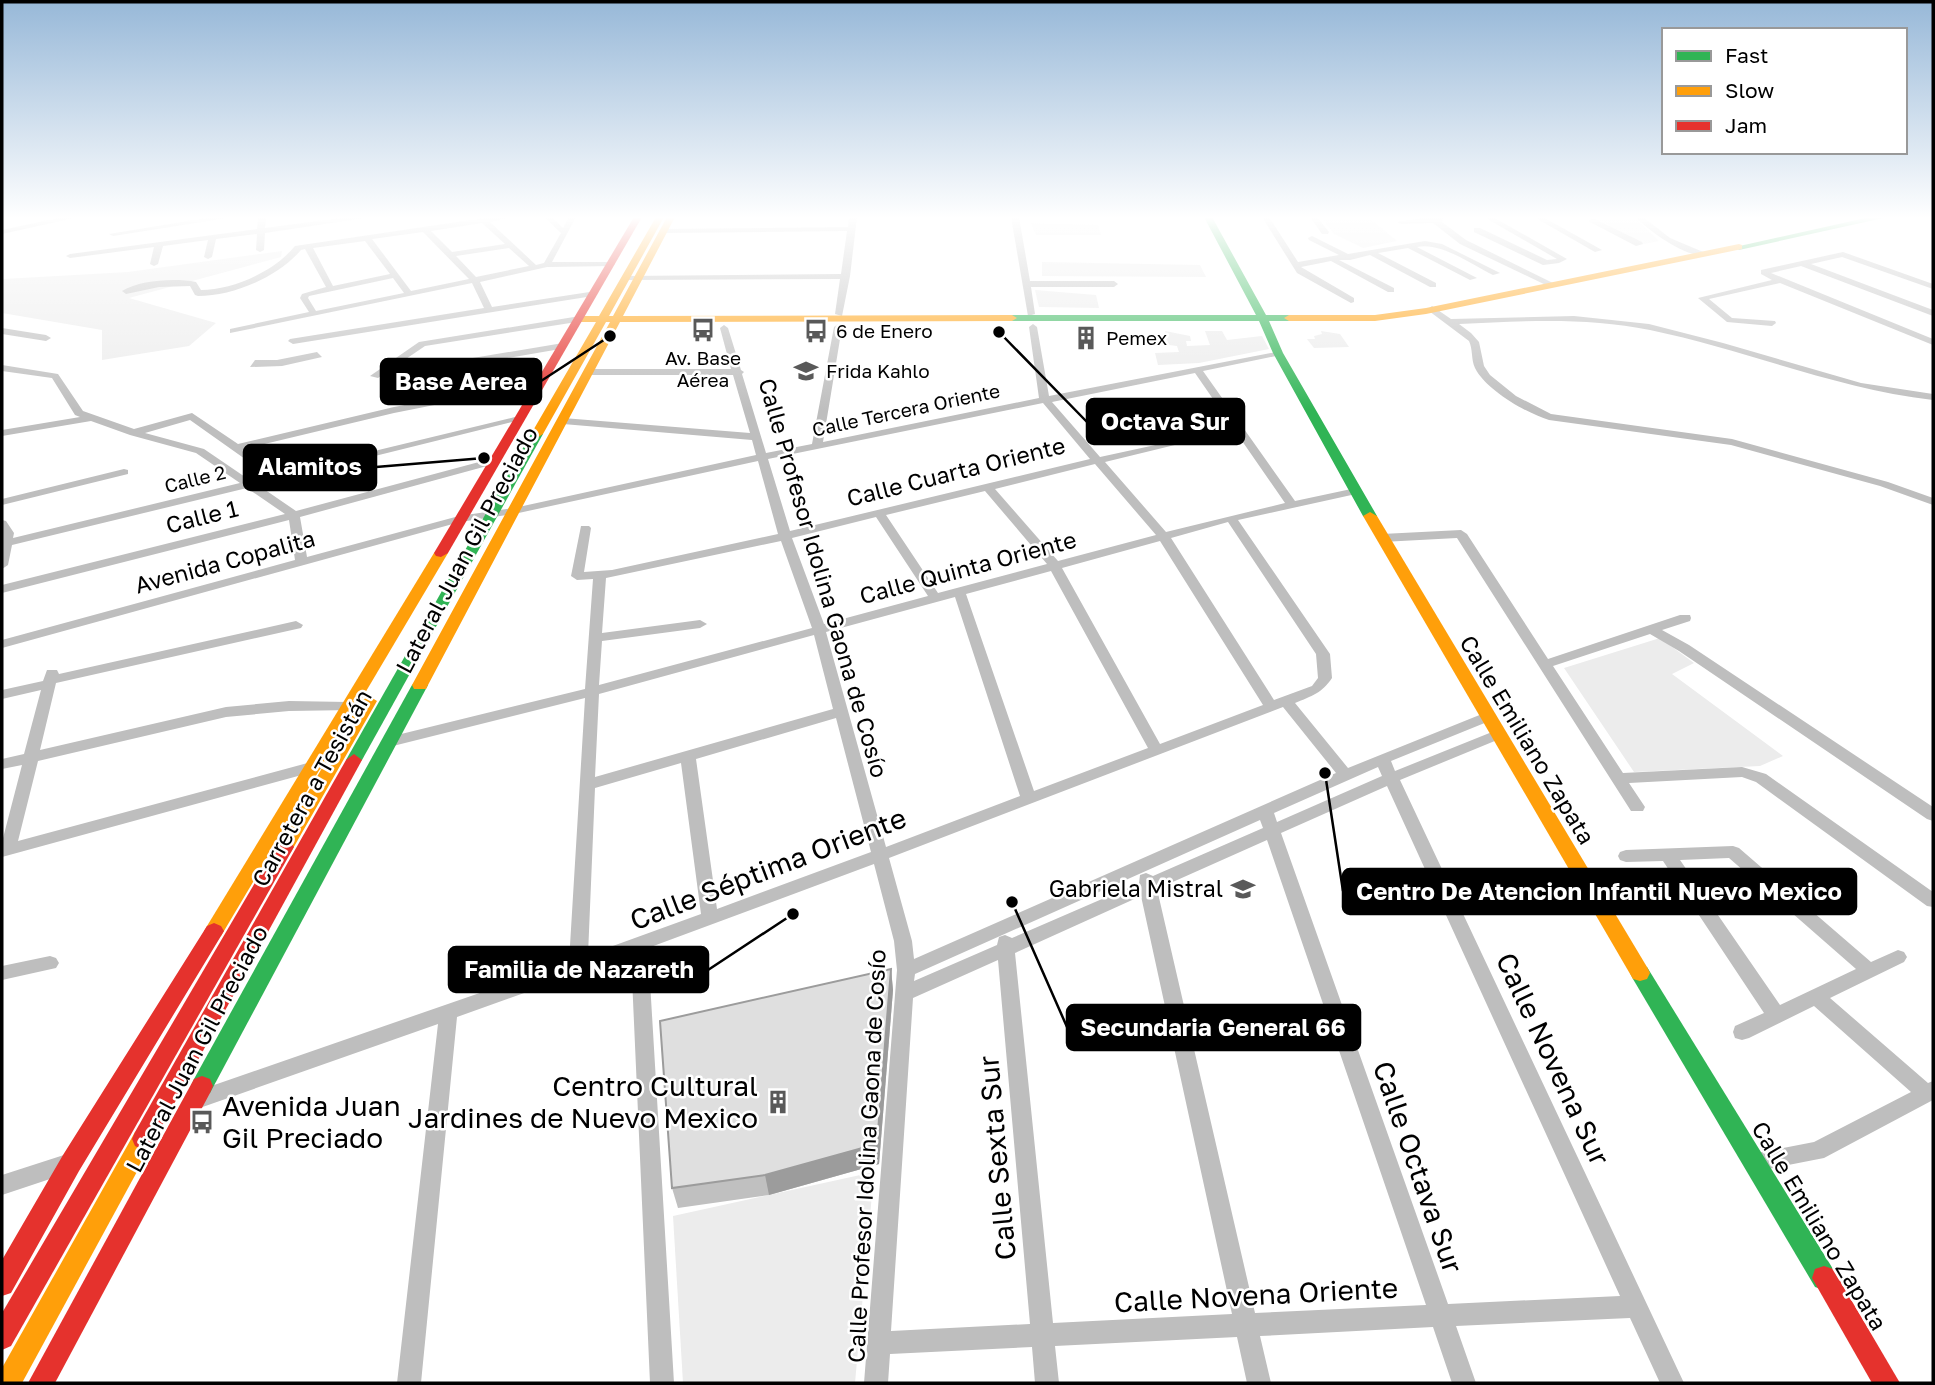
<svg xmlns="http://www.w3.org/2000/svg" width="1935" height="1385" font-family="'Golos Text',sans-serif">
  <rect width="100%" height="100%" fill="#fff"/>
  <g fill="#ececec">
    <path d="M1321,217H1368L1397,241L1363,248L1334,234Z"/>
    <path d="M1634,217L1659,241L1644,244L1599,220Z"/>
    <path d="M1031,223L1098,225L1101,235H1036Z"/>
    <path d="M282,251L281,257L129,298L216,323L189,346L102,360V330L2,313V277L4,279L128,272Z"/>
    <path d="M1042,262L1200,265L1206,277L1042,276Z"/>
    <path d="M1035,290L1096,295L1099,308L1039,307Z"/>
    <path d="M1165,331L1190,336L1191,341H1186L1187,346L1210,345L1205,331H1222L1227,340L1262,336L1269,349L1199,363L1158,365L1155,353L1179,352L1177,346L1169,345L1167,340H1163L1161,335H1166Z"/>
    <path d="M1321,331L1340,334L1349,347L1314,348L1307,339H1315L1314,336L1322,334Z"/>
    <path d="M1660,638L1694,663L1672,674L1783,756L1760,766L1634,772L1564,668Z"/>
    <path d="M874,1172L855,1383H683L673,1216Z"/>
  </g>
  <path fill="#bfbfbf" d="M317,352L322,357L282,366L250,367L255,360H277Z"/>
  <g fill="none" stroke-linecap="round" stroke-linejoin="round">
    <g fill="#bebebe" fill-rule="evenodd">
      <path d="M63,217H79L2,234V230Z"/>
      <path d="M212,217H234L113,236L109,234Z"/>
      <path d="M258,217H266L265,228L348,217H371L265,233L264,250L260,252L256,250L257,234L216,239L212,257L208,259L204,257L208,240L163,246L158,264L154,266L150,264L154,247L70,258L66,256L70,254L257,229Z"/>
      <path d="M491,217H512L490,222L536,265L544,263L561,233L544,217H552L563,228L569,217H576L552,262H611L615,264L611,266L547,267L480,282L492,307L596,291L597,293L593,296L293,344L288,341L290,339L484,308L472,283L230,333V329L309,312L300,298L302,294L326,287L305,249L301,250C278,277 233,296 198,296L195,295L190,286L159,287L126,294L122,291C141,280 174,278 196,282L201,290C233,290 275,271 295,246ZM482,223L505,244L452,252L431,231ZM423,232L469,279L411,291L372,239ZM365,241L390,274L333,286L313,248ZM509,248L529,266L476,277L456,256ZM393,278L404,293L316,311L308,298L309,296Z"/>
      <path d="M849,217H857L850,276L842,316L835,314L840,279L626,280L622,278L626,276L841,274L847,231L663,233L659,231L663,229L848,227Z"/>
      <path d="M1011,217H1019L1030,281H1114L1118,284L1114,287H1031L1035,314L1028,316Z"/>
      <path d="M1262,217H1269L1298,262L1339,255L1309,240L1308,238L1312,236L1348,254L1425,241L1442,244L1500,273L1493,275C1471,264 1441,242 1417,247L1477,278L1470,280L1408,248L1378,253L1436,283V287H1430L1370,255L1350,260H1339L1394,288V292H1388L1331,261L1301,267L1354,298V302L1351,303L1297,273Z"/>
      <path d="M1310,217H1317L1329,232L1328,234H1322Z"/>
      <path d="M1428,217L1443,218L1442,222L1466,240L1557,285L1550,287L1460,244L1433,223L1401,224L1397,222Z"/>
      <path d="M1484,217H1493L1567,259L1559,263L1543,265L1474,232V228H1480L1547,260L1557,259Z"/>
      <path d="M1534,217H1543L1602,250L1595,252Z"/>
      <path d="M1635,217H1643L1670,238L1708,254C1691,262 1648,230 1635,217Z"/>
      <path d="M1593,218L1642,242L1643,244L1636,246L1590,222L1589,220Z"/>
      <path d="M1843,252L1933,284V289L1842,257L1811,264L1933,310V316L1801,266L1771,273L1933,339V345L1780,283L1709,299L1732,318L1775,321L1776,323L1772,326L1727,322L1698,298L1772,280L1761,274V270Z"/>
      <path d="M1432,306L1451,319L1574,316L1649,324L1723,343L1861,383L1933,394V400C1834,388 1746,350 1650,330C1587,317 1523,321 1459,324L1471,333L1479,342L1484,366L1490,375L1516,396L1551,414L1732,439L1888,482L1933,498V505L1880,486L1731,445L1549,420C1526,413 1486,390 1475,368C1471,360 1473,349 1469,341L1429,311L1428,309Z"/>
      <path d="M580,316L584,319L583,321L425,346L378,378L370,376L419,342Z"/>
      <path d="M838,324L842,327L823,442L1039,398L1029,327L1033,324L1037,327L1049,396L1281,351V355L1203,371L1295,501L1356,488L1362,491L1356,494L1238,520L1330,654L1332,678C1322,693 1312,696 1295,703L1348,768L1482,714L1487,712L1494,717L1492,720L1391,761L1395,771L1492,732L1497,730L1504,735L1502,738L1400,780L1684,1383H1660L1630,1318L1456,1326L1476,1383H1452L1433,1327L1260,1336L1271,1383H1247L1237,1337L1055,1346L1059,1383H1035L1032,1347L890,1354L888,1383H864L897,970L894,941L874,864L648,948L674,1383H650L631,955L457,1017L421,1383H397L438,1024L194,1110L187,1107L184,1101L187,1095L194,1092L569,962L585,698L389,747L382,742L389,737L585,689L593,579L577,580L571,576L581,526H589L591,528L584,572L612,570L778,534L758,461L514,514L460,522L2,648V640L295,560L289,520L2,593V585L285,514L247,488L12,545L8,565L2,569V520L6,521L14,533L13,538L240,483L196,453L130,435L91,421L2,436V430L80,417L75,415L52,378L2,371V365L58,374L83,411L134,429L192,413L238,444L394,407L543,379V383L540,384L394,413L244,449L279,474L519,416L524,419L258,485L296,511L494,458L499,461L498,463L300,517L307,557L459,516L514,508L756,455L752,440L563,424L558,421L563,418L750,433L733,375H589L584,372L589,369H731L720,328L724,325L728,328L741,370L744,372L742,374L766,453L812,444L834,327ZM1195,373L1285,503L1166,532L1105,462L1183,443V439L1100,457L1052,402ZM1043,403L1090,459L790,531L768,459ZM190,420L269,476L251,481L204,449L145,433ZM1095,464L1156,535L1058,561L995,489ZM985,491L1047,564L938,593L886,515ZM876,517L928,596L824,624L792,538ZM1228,522L1316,654L1318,678L1312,686L1274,700L1171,538ZM781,541L812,628L599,685L602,641L700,628L707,624L700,620L602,633L606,578ZM1160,541L1263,705L1160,744L1062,568ZM1051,571L1148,748L1034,791L966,594ZM955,597L1020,796L886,847L826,632ZM814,635L833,709L595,777L599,694ZM1283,707L1336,773L914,959L912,941L889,858ZM836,718L871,852L717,909L696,759ZM681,763L701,914L588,955L595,788ZM1378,767L1382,776L1277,822L1274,813ZM1387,786L1620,1296L1448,1304L1281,833ZM1260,820L1263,828L1153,876L1146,873L1140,875L1139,883L1012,938L1005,935L999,937L997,945L914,981L915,974ZM1267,840L1426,1305L1255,1313L1157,889ZM1141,896L1232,1314L1053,1323L1015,953ZM998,960L1030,1324L891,1331L913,998Z"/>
      <path d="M2,328L46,335L51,338L46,341L2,334Z"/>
      <path d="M563,343L566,344V348L437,370L432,367L437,364Z"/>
      <path d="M124,469L128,470V474L2,505V499Z"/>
      <path d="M1461,530L1467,534L1548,659L1680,615H1690L1691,618L1690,621L1662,630L1689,645L1933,807V821L1927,819L1679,651L1650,634L1553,666L1623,773L1742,767L1766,774L1933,892V907L1927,906L1756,782L1742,777L1629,783L1645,807L1643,811H1631L1457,538L1382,542L1376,538L1382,534Z"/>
      <path d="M296,621L303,625L301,628L56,683L40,750L226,707L289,701L348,702L353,704L355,707L353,710L289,711L226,717L38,761L18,841L315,761L320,762L323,766L320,770L2,857V842L22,765L2,769V759L24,754L41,690L2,699V690L43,681L47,670H57L59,674Z"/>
      <path d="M1733,846L1739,848L1871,962L1898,950L1904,952L1907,957L1904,962L1830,998L1928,1083L1933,1081V1100L1824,1158L1753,1172L1746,1169L1743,1162L1746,1155L1814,1142L1911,1092L1814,1006L1749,1038L1742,1040L1735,1038L1733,1032L1735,1026L1764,1013L1663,861L1626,862L1620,860L1618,856L1620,852L1626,850ZM1729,858L1856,969L1780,1005L1680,860Z"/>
      <path d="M50,956L56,958L59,963L56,968L2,980V966Z"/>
      <path d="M67,1154L74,1157L77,1164L74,1171L2,1195V1175Z"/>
    </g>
    <g fill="#30b455" fill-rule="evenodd">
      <path d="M1204,217H1212L1266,315H1289L1294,318L1289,321H1269L1283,353L1377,516L1375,519L1370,520L1363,516L1273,353L1259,321H1012L1007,318L1012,315H1256Z"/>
      <path d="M1870,217H1888L1739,250L1735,247Z"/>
      <path d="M537,430L543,434L362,760L354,766L348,764L346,760L531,434Z"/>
      <path d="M420,680L428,685L210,1093L202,1096L194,1093L191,1086L194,1079L412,685Z"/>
      <path d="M1640,965L1647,967L1833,1269L1836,1278L1833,1287L1824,1290L1815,1287L1633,979L1630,973L1633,967Z"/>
    </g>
    <g fill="#ff9f0a" fill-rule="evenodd">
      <path d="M656,217H664L609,316H613L667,217H675L623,316L1012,315L1017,318L1012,321L620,322L428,685L426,689H414L412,685L610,322H606L543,434L537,438L533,436L531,434L596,322H580L575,319L580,316H599Z"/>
      <path d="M1739,244L1742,245V249L1426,314L1375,321H1289L1284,318L1289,315H1375L1426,308Z"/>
      <path d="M1370,512L1377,516L1647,967L1650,973L1647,979L1640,981L1633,979L1363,516Z"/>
      <path d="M441,549L448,553L221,936L214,939L207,936L204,931L207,926L434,553Z"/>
      <path d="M369,696L377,701L291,852L285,854L279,852L276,847L279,842L361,701Z"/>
      <path d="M143,1128L151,1132L154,1139L151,1146L22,1383H2V1368L135,1132Z"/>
    </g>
    <g fill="#e5322d" fill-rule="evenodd">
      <path d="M634,217H642L448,553L441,557L436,556L434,553Z"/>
      <path d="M354,754L362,760L151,1146L143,1150L135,1146L132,1139L135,1132L346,760Z"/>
      <path d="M285,840L291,842L294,847L11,1346L2,1350V1313L279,842Z"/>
      <path d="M214,923L221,926L224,931L221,936L79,1171L11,1293L2,1296V1260L63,1155L207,926Z"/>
      <path d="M202,1076L210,1079L213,1086L210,1093L55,1383H28L194,1079Z"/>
      <path d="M1824,1266L1833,1269L1900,1383H1872L1812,1278L1815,1269Z"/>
    </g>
  </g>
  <path fill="#c0c0c0" d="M891,969L893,990L879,1164L769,1195L678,1208L672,1188Z"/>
  <path fill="#9c9c9c" d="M891,969L893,990L879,1164L769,1195L765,1175Z"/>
  <path fill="#dfdfdf" stroke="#9c9c9c" stroke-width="2" d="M891,969L877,1144L765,1175L672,1188L660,1021Z"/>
  <linearGradient id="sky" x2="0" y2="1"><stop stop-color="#97b8d8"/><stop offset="0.53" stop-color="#fff"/><stop offset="1" stop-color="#fff" stop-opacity="0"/></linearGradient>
  <rect width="1935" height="411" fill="url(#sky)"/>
  <defs>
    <g id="bus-bare" transform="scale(1.89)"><path d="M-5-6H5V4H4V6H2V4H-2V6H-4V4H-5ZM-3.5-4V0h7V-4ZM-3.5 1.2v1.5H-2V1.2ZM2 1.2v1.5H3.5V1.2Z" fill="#595959" stroke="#fff" stroke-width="2.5" paint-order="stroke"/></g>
    <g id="building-bare" transform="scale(1.89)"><path d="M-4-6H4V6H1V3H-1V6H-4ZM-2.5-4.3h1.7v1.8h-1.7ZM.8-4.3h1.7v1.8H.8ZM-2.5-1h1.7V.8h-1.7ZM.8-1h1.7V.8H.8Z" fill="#595959" stroke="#fff" stroke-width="2.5" paint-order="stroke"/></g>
    <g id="school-bare" transform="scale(1.89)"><path d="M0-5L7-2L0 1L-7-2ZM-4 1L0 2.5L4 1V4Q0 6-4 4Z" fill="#595959" stroke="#fff" stroke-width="2.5" paint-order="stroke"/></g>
  </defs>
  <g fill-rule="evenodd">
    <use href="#bus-bare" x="703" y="330"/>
    <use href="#bus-bare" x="816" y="331"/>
    <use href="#building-bare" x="1086" y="338"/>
    <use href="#school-bare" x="806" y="371"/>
    <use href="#school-bare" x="1243" y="889"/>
    <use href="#building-bare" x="778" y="1102"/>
    <use href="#bus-bare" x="202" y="1122"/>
  </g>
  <g text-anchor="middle" stroke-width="5" stroke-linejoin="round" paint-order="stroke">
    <g font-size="19" fill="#000" stroke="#fff" text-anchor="start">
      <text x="836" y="338">6 de Enero</text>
      <text x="1106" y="345">Pemex</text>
      <text x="703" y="365" text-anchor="middle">Av. Base<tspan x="703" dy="22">Aérea</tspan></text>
      <text x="826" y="378">Frida Kahlo</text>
    </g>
    <g font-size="19" fill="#000" stroke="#fff">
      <text transform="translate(906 410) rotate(-12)" y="7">Calle Tercera Oriente</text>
      <text transform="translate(195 479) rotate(-14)" y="7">Calle 2</text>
    </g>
    <g font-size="23" fill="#000" stroke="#fff">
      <text transform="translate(956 472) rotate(-14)" y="8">Calle Cuarta Oriente</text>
      <text transform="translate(202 517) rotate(-14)" y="8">Calle 1</text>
      <text transform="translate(467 550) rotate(-62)" y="8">Lateral Juan Gil Preciado</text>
      <text transform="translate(225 562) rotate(-15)" y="8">Avenida Copalita</text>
      <text transform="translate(968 568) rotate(-15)" y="8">Calle Quinta Oriente</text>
      <text transform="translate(823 578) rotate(74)" y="8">Calle Profesor Idolina Gaona de Cosío</text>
      <text transform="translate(1527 740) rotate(59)" y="8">Calle Emiliano Zapata</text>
      <text transform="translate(312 788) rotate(-61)" y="8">Carretera a Tesistán</text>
      <text transform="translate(197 1049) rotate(-62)" y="8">Lateral Juan Gil Preciado</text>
      <text transform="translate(867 1156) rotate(-87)" y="8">Calle Profesor Idolina Gaona de Cosío</text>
      <text transform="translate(1819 1226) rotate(59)" y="8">Calle Emiliano Zapata</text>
    </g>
    <g font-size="23" fill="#000" stroke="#fff" text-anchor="end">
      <text x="1223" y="897">Gabriela Mistral</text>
    </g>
    <g font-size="28" fill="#000" stroke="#fff">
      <text transform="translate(768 869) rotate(-21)" y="10">Calle Séptima Oriente</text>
      <text transform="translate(1553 1059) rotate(65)" y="10">Calle Novena Sur</text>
      <text transform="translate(997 1158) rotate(-95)" y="10">Calle Sexta Sur</text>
      <text transform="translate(1418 1167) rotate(71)" y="10">Calle Octava Sur</text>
      <text transform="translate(1256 1295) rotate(-3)" y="10">Calle Novena Oriente</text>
    </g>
    <g font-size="28" fill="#000" stroke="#fff" text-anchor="end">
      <text x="758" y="1096">Centro Cultural<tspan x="758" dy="32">Jardines de Nuevo Mexico</tspan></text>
      <text x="222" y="1116" text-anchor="start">Avenida Juan<tspan x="222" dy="32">Gil Preciado</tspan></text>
    </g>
  </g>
  <path fill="none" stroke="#000" stroke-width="2.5" d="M610 336L541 381M999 332L1087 422M484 458L376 467M1325 773L1343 891M793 914L708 970M1012 902L1067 1027"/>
  <g fill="#000" stroke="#fff" stroke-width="2.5">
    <circle cx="610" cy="336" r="7"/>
    <circle cx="999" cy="332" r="7"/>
    <circle cx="484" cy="458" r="7"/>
    <circle cx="1325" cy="773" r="7"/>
    <circle cx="793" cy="914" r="7"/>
    <circle cx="1012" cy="902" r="7"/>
  </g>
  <g fill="#000" stroke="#000" stroke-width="2.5">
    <rect x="381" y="359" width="160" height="45" rx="7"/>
    <rect x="1087" y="399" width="157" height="45" rx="7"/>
    <rect x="244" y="445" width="132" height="45" rx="7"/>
    <rect x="1343" y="869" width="513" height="45" rx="7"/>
    <rect x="449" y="947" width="259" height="45" rx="7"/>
    <rect x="1067" y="1005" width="293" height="45" rx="7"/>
  </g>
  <g font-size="24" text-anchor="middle" font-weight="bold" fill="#fff">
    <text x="461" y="390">Base Aerea</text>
    <text x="1165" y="430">Octava Sur</text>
    <text x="310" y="475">Alamitos</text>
    <text x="1599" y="900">Centro De Atencion Infantil Nuevo Mexico</text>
    <text x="579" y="978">Familia de Nazareth</text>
    <text x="1213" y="1036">Secundaria General 66</text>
  </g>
  <rect width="1935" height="1385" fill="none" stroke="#000000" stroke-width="7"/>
  <rect x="1662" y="28" width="245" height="126" fill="#ffffff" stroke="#999999" stroke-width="2"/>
  <rect x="1676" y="51" width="35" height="10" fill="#30b455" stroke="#999999" stroke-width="2"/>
  <text x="1725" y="63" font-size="21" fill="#000000">Fast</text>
  <rect x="1676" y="86" width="35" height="10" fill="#ff9f0a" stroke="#999999" stroke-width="2"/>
  <text x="1725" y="98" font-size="21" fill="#000000">Slow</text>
  <rect x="1676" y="121" width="35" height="10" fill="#e5322d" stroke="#999999" stroke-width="2"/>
  <text x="1725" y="133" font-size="21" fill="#000000">Jam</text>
</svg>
